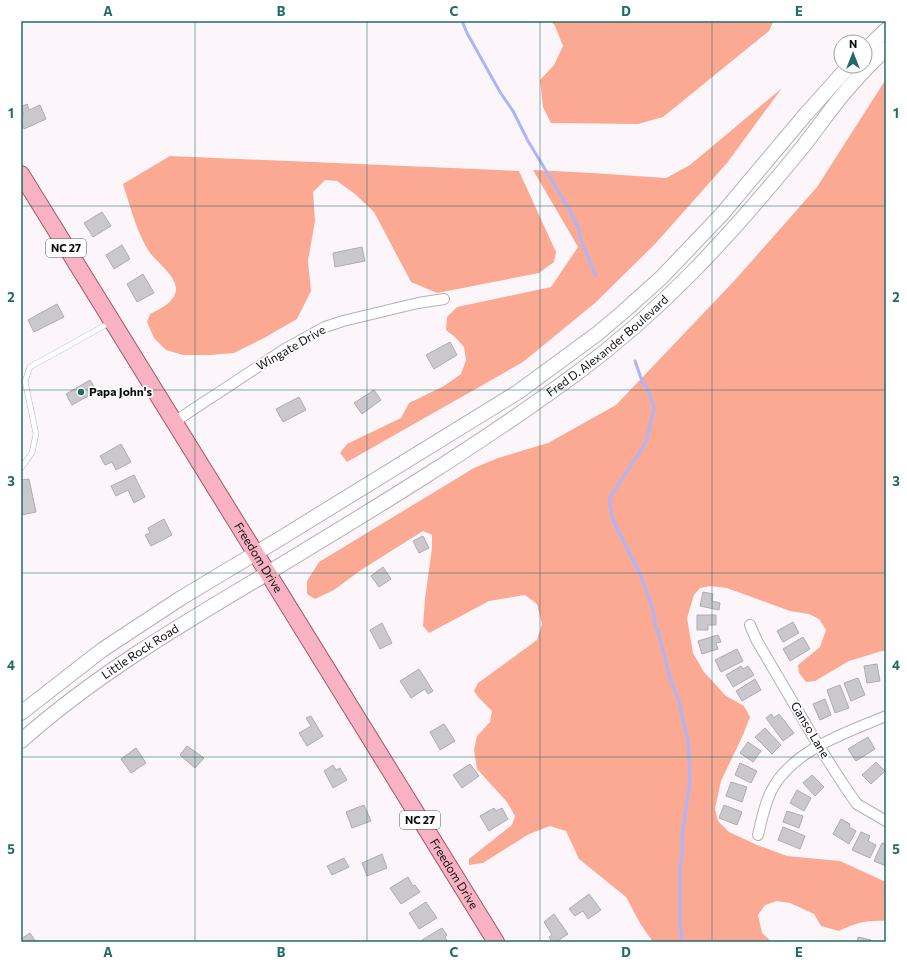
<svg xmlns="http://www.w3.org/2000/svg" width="907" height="963" font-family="Commissioner,sans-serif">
  <rect width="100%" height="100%" fill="#fcf6fa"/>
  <g fill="#fba993">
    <path d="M551,21H773V22L769,31L663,117L638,124L551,123L543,107L540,80L554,65L563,46L555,26Z"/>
    <path d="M886,79V651H882L849,661L815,681L806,682L799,673L798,665L820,647L826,630L819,619L809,614L790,611L727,588L710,586L700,588L694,595L687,618L693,653L704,672L726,696L744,706L750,717L743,735L721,781L715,809L718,821L729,832L757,845L787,856L840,861L886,882V921C868,920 854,923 839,931L821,926L814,914L790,903L777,901L765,905L758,915L762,933L772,942H653L641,925L626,897L579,859L566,831L550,826L529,834L483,863L469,865V859L512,825L515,816L507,802L477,769L474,750L477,736L490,722L492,711L478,697L474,691L478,683L537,640L542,624L537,604L525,595L489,601L429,633L423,626L425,599L432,548V535L423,531L361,570L334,590L315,599L307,594V581L319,562L474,468L498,458L548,443L616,405L735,280L817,187Z"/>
    <path d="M782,88L727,163L655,244L595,303L523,362L347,462L340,453L347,444L401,418L409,403L444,386L461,374L466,360L464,347L455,337L446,330L447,317L457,307L551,287L578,247L533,170L592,173L666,178L690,165Z"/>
    <path d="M170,156L519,171L556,252L554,262L539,273L437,293L411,282L374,212L355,194L337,181L325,180L313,192L315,221L308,261L311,291L297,319L264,338L234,353L210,355H183L166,350L154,338L147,322L150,314C160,309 174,303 176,290C177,276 155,261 148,250C136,230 130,206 123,184Z"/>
  </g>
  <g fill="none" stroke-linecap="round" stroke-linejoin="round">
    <g stroke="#aab5fc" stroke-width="3">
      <path d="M462,21L467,33L500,92L513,111L528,141L569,209L579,230L580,238L596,276"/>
      <path d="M635,361L643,384L646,385L654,408L646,442L609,499L613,520L639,572L648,595L653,610L656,628L658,631L670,678L681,707L680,709L688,739L690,780L682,837V856L680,867V923L682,942"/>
    </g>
  </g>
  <g fill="#cac7cd" stroke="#aeabb1">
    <path d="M27,104L29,110L40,105L46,119L24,129L21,122V117L24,115L21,107Z"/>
    <path d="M102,212L111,226L93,237L84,223Z"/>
    <path d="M122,245L130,259L114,269L106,255Z"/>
    <path d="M362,247L365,261L335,267L333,253Z"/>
    <path d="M143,274L154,293L137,302L127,284Z"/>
    <path d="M57,304L64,317L34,332L28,320Z"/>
    <path d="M450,342L457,355L434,369L426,355Z"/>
    <path d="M90,380L97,391L72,405L66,394Z"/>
    <path d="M374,390L381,400L362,414L354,403Z"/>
    <path d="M299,397L306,410L283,422L276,409Z"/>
    <path d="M121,444L131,462L116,470L112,462L105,465L100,456Z"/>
    <path d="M134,475L145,497L134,503L128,490L116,496L111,486Z"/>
    <path d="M29,479L36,512L21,515V480Z"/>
    <path d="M164,519L172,535L151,546L145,535L150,533L148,528Z"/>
    <path d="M423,536L429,548L419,553L413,541Z"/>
    <path d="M383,567L391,579L379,587L371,576Z"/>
    <path d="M703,592L713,594L712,601L720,603L719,610L700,606Z"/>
    <path d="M697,615H716V625H708V630H697Z"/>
    <path d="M793,622L799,633L783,642L777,631Z"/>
    <path d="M382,623L392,643L380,649L370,630Z"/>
    <path d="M718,635L721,642L716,643L718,649L702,654L698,641Z"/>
    <path d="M803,637L810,649L790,661L783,649Z"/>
    <path d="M737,649L743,661L721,672L715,660Z"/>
    <path d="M877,664L880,681L867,683L864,666Z"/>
    <path d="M741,666L743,669L748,666L754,675L733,687L726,675Z"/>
    <path d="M419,669L433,691L428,694L425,689L411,698L400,681Z"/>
    <path d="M858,678L865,695L851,701L844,683Z"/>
    <path d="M755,679L761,690L742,701L736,691Z"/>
    <path d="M840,685L849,708L835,713L827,690Z"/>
    <path d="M825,699L831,715L820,720L813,704Z"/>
    <path d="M771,714L774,718L779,714L794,733L783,741L766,718Z"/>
    <path d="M311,716L323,736L307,746L299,733L311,726L306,718Z"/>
    <path d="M444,724L455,741L440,750L430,732Z"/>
    <path d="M765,728L781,745L772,754L755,737Z"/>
    <path d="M868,737L875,749L856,761L848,749Z"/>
    <path d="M748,742L761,751L753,762L740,753Z"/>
    <path d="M187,746L204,758L195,768L180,755Z"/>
    <path d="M136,748L146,763L131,773L121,759Z"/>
    <path d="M876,762L885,771L871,784L862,775Z"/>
    <path d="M740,763L757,771L751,783L735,775Z"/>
    <path d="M470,764L479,776L462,788L453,775Z"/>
    <path d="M333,765L336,770L340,768L347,780L333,788L324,771Z"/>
    <path d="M812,775L824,787L815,796L803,783Z"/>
    <path d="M731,782L747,787L742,802L726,796Z"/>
    <path d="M797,790L811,798L804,811L790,803Z"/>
    <path d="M364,805L371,821L352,828L346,812Z"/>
    <path d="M724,805L742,812L737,825L719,818Z"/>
    <path d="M494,808L496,811L502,808L508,819L489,831L480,816Z"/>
    <path d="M787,811L803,816L799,828L783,822Z"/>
    <path d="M841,819L850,824L849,827L856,831L849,844L833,834Z"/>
    <path d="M783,827L805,836L800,849L778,840Z"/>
    <path d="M861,832L870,836L868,841L876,845L870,858L852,850Z"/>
    <path d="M882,843L886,844V866L874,861Z"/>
    <path d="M382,854L387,868L367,876L362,863Z"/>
    <path d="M344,858L349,867L332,875L327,866Z"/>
    <path d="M408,877L413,886L415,885L420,892L401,904L390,888Z"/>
    <path d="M589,894L601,910L588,919L583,911L575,916L569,909Z"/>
    <path d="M426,902L437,918L419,929L409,913Z"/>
    <path d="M554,914L568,934L556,942H552L549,937L552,935L544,922Z"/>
    <path d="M442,928L447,935L445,937L448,942H424L422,940Z"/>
    <path d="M30,933L36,942H21V939Z"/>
    <path d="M858,937L871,940L870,942H857Z"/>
  </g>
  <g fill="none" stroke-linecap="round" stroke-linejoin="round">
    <g stroke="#b6b0b4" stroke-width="6">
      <path id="lane" d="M21,468L32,453L36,434L25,381L30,367L111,322"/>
    </g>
    <g stroke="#b6b0b4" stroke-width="12">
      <g id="street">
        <path d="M174,422L285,349L325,327L343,321L418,303L444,299"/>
        <path d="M750,625L757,641L818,745L845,787L857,804L886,821"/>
        <path d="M758,835C762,819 765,801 774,786C797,748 848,732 886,716"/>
      </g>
    </g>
    <g stroke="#b6b0b4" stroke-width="16">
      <g id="secondary">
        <path d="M865,50L886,30"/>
        <path d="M21,713L102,650L181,598L281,538L518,392L597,334L623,312L662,277L722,214L806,114L849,66"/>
        <path id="s1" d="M21,741C95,675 182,624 266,574C372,510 478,446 577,373C660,312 727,239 792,160C809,140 824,118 840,98C854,81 870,64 886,49"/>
      </g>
    </g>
    <g stroke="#a35769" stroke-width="18">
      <g id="primary">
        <path id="s2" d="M21,174L496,942"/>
      </g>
    </g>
    <use href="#lane" stroke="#fff" stroke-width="5"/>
    <use href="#street" stroke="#fff" stroke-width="10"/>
    <use href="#secondary" stroke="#fff" stroke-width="14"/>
    <use href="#primary" stroke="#f8b2c3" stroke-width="16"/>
  </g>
  <path fill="none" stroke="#226c67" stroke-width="1" stroke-opacity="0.55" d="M195,21V942M367,21V942M540,21V942M712,21V942M21,206H886M21,390H886M21,573H886M21,757H886"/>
  <circle fill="#226c67" stroke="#fff" stroke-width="1.5" cx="81" cy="392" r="4"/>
  <g text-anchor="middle" stroke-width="3.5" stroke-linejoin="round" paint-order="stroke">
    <g fill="#fff" stroke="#565556" stroke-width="1">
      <rect x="46" y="239" width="40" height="18" rx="3"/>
      <rect x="400" y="811" width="40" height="18" rx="3"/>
    </g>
    <g font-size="11" font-weight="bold" fill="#0e0c0d">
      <text x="66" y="252">NC 27</text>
      <text x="420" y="824">NC 27</text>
    </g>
    <g font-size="12" fill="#0e0c0d" stroke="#fff">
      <text dy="4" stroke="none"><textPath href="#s1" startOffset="708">Fred D. Alexander Boulevard</textPath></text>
      <text transform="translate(291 348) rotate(-30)" y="4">Wingate Drive</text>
      <text dy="4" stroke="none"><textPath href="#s2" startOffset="451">Freedom Drive</textPath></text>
      <text dy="4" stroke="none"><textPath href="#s1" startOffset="149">Little Rock Road</textPath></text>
      <text transform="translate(810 730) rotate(59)" y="4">Ganso Lane</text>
      <text dy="4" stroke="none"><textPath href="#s2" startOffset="823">Freedom Drive</textPath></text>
    </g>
    <g font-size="12" font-weight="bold" fill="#0e0c0d" stroke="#fff" text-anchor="start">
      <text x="89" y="396">Papa John's</text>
    </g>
  </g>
  <rect width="907" height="963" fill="none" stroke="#ffffff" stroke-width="44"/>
  <g transform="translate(853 54)"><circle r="19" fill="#ffffff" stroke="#9f9e9e"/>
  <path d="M0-3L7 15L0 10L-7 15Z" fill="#226c67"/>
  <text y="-6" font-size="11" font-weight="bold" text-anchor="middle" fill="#0e0c0d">N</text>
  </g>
  <rect x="22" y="22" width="863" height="919" fill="none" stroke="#226c67" stroke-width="1.5"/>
  <g font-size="13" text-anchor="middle" font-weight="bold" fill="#226c67">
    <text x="108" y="16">A</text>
    <text x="281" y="16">B</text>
    <text x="454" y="16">C</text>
    <text x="626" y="16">D</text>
    <text x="799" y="16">E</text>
    <text x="11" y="118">1</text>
    <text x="896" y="118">1</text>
    <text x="11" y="302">2</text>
    <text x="896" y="302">2</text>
    <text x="11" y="486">3</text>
    <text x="896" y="486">3</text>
    <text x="11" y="670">4</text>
    <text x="896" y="670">4</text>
    <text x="11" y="854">5</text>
    <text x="896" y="854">5</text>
    <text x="108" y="957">A</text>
    <text x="281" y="957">B</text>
    <text x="454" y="957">C</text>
    <text x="626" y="957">D</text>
    <text x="799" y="957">E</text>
  </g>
</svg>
